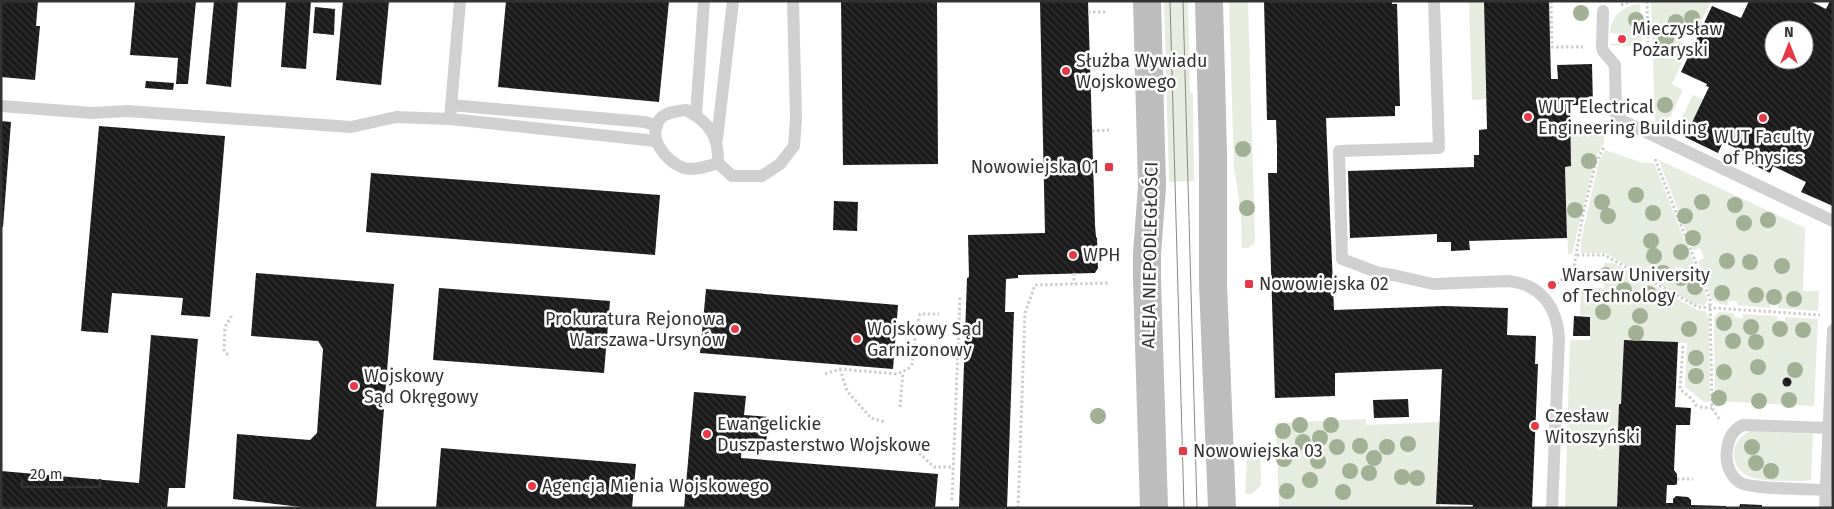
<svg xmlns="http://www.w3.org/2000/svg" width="1834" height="509" font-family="'Fira Sans',sans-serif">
  <defs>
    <pattern id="building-back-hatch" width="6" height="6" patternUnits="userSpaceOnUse" patternTransform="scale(1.25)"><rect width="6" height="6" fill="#1a1a1a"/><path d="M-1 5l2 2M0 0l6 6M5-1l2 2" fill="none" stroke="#333"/></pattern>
  </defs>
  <rect width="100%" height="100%" fill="#fff"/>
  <g fill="#e6ecdf">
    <path d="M1164,1H1188L1190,92L1193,94L1194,181L1169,182Z"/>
    <path d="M1229,1H1248L1255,242L1248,248H1242L1241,214L1234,168Z"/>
    <path d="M1469,1H1484L1486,99L1472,100Z"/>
    <path d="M1651,1H1711L1698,29L1689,25L1681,42L1689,47L1672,84L1683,90L1665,128L1655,123Z"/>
    <path d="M1640,4L1642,47L1611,45L1610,44L1624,43L1623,34L1610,33C1611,16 1624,5 1640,4Z"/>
    <path d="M1693,95L1703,99L1685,137L1675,132Z"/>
    <path d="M1605,127L1604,143L1595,159L1572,254H1568L1565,167L1570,166V128Z"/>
    <path d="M1605,150L1643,163H1654L1708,300L1704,305L1694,304L1605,253H1581V240L1599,161Z"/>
    <path d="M1659,160L1805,228L1803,291H1819L1818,311L1778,308V304H1770V308L1737,305V301H1728V305L1720,304L1712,299L1698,261L1704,258L1700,248L1693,250Z"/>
    <path d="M1604,263H1614L1697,310L1705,311L1709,318L1710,402H1704L1685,387L1687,343L1624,340L1617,508H1565L1570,340H1590V315H1580L1581,288H1604Z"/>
    <path d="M1719,312L1734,313V317L1743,318V314L1777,316V320L1785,321V317L1818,319L1814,406L1715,401L1714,317Z"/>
    <path d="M1366,419V425L1439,422L1436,503L1440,504V508H1279L1276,423Z"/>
    <path d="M1750,431L1813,434L1811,480L1805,481C1783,480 1732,487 1734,452C1735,442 1742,435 1750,431Z"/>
    <path d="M1260,445L1261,485L1252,494H1245L1248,446Z"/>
  </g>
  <g fill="url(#building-back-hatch)" fill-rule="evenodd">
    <path d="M1,1H38L36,26H40L35,80L1,77Z"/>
    <path d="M135,1H196L188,84H176L178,58L130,55Z"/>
    <path d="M214,1H238L231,87L206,84Z"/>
    <path d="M286,1H311L306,69L281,67Z"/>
    <path d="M343,1H389L381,85L336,80Z"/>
    <path d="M506,1H669L659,102L498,87Z"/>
    <path d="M841,1H937L938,164L843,165Z"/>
    <path d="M1040,1H1088L1095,225L1096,237L1097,238L1098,268L1095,273L1018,275V278L1006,279L1005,312H1014L1007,508H959L967,278L969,277L968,235L1045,233Z"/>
    <path d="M1264,1H1392V4H1397L1400,106H1395V116L1326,118L1334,310L1444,306L1508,308L1507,335L1536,336L1535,364H1538L1532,508H1472L1473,505L1436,504L1442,369L1335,373V396L1275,398L1268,173H1277V146L1276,120H1267Z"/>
    <path d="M1484,1H1549L1551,79H1558L1557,65L1592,64L1593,105H1570L1571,166L1565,167L1567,238L1469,241L1470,250L1451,251V242H1437V234L1350,238L1348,171L1474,167V155H1479V130L1487,129Z"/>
    <path d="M1749,1H1810L1826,9L1830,1L1833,3V206L1801,192L1806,182L1773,166L1770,173L1752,164L1755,157L1723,142L1718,153L1685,137L1709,87L1706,86L1707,84L1681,72L1712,6L1741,18ZM1774,30H1804V60H1774Z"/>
    <path d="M315,7L335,9L334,35L313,33Z"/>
    <path d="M146,81L174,83L173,90L145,88Z"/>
    <path d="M1,121L11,122L3,227H1Z"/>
    <path d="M99,126L225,136L210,317L181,315L183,298L112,293L108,333L81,331Z"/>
    <path d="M371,173L660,195L655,255L366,232Z"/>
    <path d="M834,201L858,202L857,231L833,230Z"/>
    <path d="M256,273L394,284L376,508H310L233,499L237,434L310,440L317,433L323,349L318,341L251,336Z"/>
    <path d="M439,288L610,301L604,373L433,360Z"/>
    <path d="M706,289L898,305L893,369L700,353Z"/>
    <path d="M1574,316L1590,317V336H1573Z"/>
    <path d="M151,335L198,339L185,488H169L167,508H1V471L139,483Z"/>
    <path d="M1624,340L1678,342L1675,407L1691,408L1690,425H1676L1674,470L1677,474V484L1675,485H1667L1666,503H1673V499L1676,496L1688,497L1691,500V505L1726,506V508H1617L1620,431H1618L1619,404H1621Z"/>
    <circle cx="1787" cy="382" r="4.5"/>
    <path d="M694,392L746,396L744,415L769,417L766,444L742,442L741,458L938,474L935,508H684Z"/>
    <path d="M1408,399L1409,417L1374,418L1373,400Z"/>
    <path d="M441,448L636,464L632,508H436Z"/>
    <path d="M1740,504L1762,505V508H1739Z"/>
  </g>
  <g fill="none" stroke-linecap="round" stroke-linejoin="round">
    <g stroke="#cdcdcd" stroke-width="3" stroke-dasharray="2.5 2.5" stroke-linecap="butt">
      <path d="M1551,1L1552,47H1583"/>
      <path d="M1647,1L1648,42"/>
      <path d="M1621,5L1632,1"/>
      <path d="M1088,12H1108"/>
      <path d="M1092,131L1109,130"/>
      <path d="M1655,159L1710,299L1712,408L1720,420"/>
      <path d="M1577,255H1604L1698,307L1820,315"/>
      <path d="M1074,273V284"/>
      <path d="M1557,284L1574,267L1583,214L1596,162L1604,147"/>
      <path d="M1683,346L1680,389L1692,399L1697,407"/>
      <path d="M228,355L224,350L225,327L232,315"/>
      <path d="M840,369L847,391L871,418L885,422"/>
      <path d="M825,374L840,369L897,374L908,369L912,364L916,329L920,314H939"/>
      <path d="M900,407L903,372"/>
      <path d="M1700,407L1712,408"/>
      <path d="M919,453L934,467H953"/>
      <path d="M1677,479H1693"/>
      <path d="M952,500L960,297"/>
      <path d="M1018,508L1025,313L1035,285L1109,283"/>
    </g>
    <g stroke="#d0d0d0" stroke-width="12">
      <path d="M1434,1L1439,148L1339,151L1342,259L1379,273L1393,275L1433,284L1508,281C1540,284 1557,306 1559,338L1552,508"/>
      <path d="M1603,11L1602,47L1603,51L1615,65L1616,116L1627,123L1833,221"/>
      <path d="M451,105L645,122L657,126"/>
      <path d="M1,106L92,113L127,111L351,127L396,117L450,119L460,1"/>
      <path d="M686,110C710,123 719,136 718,163C708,166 694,171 684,168C666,162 646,137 660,119C666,112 677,111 686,110Z"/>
      <path d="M696,115L704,1"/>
      <path d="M450,119L656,141"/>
      <path d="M717,139L733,1"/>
      <path d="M718,163L732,176H762L780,164L794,146L796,119L793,1"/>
      <path d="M1826,490C1810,489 1752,489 1741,483C1729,476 1725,462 1727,450C1728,439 1732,430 1743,425L1829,428"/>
      <path d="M1825,508L1833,330"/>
    </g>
    <g stroke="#bdbdbd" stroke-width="28">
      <path d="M1147,1L1152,186L1147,254V279L1154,508"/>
      <path d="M1209,1L1213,153V284L1222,508"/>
    </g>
    <g stroke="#888" stroke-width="1">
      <path d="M1170,1L1184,508"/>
      <path d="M1183,1L1197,508"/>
    </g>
  </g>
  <g fill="#a2b095">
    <circle cx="1581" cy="13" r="8"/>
    <circle cx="1692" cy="18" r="8"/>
    <circle cx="1636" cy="20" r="8"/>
    <circle cx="1676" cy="22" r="8"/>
    <circle cx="1666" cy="39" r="8"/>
    <circle cx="1665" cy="105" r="8"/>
    <circle cx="1243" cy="149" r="8"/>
    <circle cx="1589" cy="161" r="8"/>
    <circle cx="1636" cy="195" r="8"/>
    <circle cx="1602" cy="202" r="8"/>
    <circle cx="1702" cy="202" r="8"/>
    <circle cx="1735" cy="205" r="8"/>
    <circle cx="1247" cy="208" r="8"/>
    <circle cx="1575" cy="210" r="8"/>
    <circle cx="1653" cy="213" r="8"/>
    <circle cx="1608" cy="216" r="8"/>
    <circle cx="1685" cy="216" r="8"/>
    <circle cx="1768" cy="220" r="8"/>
    <circle cx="1744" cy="223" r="8"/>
    <circle cx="1693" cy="238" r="8"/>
    <circle cx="1651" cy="241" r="8"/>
    <circle cx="1681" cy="252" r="8"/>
    <circle cx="1654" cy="256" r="8"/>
    <circle cx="1727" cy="261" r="8"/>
    <circle cx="1750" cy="262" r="8"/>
    <circle cx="1782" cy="266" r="8"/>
    <circle cx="1663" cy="273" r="8"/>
    <circle cx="1606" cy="275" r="8"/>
    <circle cx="1681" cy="278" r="8"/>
    <circle cx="1695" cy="287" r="8"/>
    <circle cx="1624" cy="290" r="8"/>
    <circle cx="1722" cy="293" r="8"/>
    <circle cx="1649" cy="294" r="8"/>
    <circle cx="1756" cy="295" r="8"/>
    <circle cx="1774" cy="297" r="8"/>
    <circle cx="1794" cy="299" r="8"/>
    <circle cx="1603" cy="312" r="8"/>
    <circle cx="1640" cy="316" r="8"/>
    <circle cx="1724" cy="323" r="8"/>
    <circle cx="1751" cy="327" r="8"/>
    <circle cx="1689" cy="329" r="8"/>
    <circle cx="1780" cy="329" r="8"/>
    <circle cx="1803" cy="330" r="8"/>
    <circle cx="1636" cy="333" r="8"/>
    <circle cx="1733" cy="341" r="8"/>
    <circle cx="1756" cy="342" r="8"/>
    <circle cx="1696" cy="358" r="8"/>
    <circle cx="1758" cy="367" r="8"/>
    <circle cx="1795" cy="370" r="8"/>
    <circle cx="1724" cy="372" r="8"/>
    <circle cx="1696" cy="376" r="8"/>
    <circle cx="1719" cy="398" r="8"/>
    <circle cx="1789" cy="400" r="8"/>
    <circle cx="1759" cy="401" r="8"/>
    <circle cx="1098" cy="416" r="8"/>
    <circle cx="1300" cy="425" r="8"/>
    <circle cx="1331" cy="425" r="8"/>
    <circle cx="1283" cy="431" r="8"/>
    <circle cx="1320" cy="438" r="8"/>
    <circle cx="1303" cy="442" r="8"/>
    <circle cx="1408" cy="444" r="8"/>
    <circle cx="1360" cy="446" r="8"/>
    <circle cx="1337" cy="447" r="8"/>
    <circle cx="1387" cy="447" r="8"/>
    <circle cx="1752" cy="447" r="8"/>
    <circle cx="1374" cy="458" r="8"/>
    <circle cx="1284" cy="459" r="8"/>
    <circle cx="1318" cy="461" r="8"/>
    <circle cx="1756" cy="463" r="8"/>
    <circle cx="1350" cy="471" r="8"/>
    <circle cx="1771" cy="471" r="8"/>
    <circle cx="1369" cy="473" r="8"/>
    <circle cx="1402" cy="477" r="8"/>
    <circle cx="1417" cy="478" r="8"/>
    <circle cx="1310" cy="480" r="8"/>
    <circle cx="1287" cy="491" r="8"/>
    <circle cx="1343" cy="492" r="8"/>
  </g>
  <g fill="#e63946" stroke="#fff" stroke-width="2">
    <circle cx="1622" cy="39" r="5"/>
    <circle cx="1066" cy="71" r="5"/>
    <circle cx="1528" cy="117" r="5"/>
    <circle cx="1763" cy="118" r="5"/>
    <rect x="1104" y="162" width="10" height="10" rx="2.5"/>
    <circle cx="1073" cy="255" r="5"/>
    <rect x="1244" y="279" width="10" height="10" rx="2.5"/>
    <circle cx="1552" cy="285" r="5"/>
    <circle cx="735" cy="329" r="5"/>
    <circle cx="857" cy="339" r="5"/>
    <circle cx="354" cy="386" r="5"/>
    <circle cx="1535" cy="426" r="5"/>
    <circle cx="707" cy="434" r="5"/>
    <rect x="1178" y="446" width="10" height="10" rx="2.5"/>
    <circle cx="532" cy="486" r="5"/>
  </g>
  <g text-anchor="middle" stroke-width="5" stroke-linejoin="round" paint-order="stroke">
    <g font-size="18" fill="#333" stroke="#fff" text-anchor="start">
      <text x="1632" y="35">Mieczysław<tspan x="1632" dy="21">Pożaryski</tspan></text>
      <text x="1076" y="67">Służba Wywiadu<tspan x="1076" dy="21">Wojskowego</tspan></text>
      <text x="1538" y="113">WUT Electrical<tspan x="1538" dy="21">Engineering Building</tspan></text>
      <text x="1763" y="143" text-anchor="middle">WUT Faculty<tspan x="1763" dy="21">of Physics</tspan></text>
      <text x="1099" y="173" text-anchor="end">Nowowiejska 01</text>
      <text x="1083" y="261">WPH</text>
      <text x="1562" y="281">Warsaw University<tspan x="1562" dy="21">of Technology</tspan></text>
      <text x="1259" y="290">Nowowiejska 02</text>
      <text x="725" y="325" text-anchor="end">Prokuratura Rejonowa<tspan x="725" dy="21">Warszawa-Ursynów</tspan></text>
      <text x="867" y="335">Wojskowy Sąd<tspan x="867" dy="21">Garnizonowy</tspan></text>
      <text x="364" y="382">Wojskowy<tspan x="364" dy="21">Sąd Okręgowy</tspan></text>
      <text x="1545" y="422">Czesław<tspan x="1545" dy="21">Witoszyński</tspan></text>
      <text x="717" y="430">Ewangelickie<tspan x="717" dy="21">Duszpasterstwo Wojskowe</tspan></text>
      <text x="1193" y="457">Nowowiejska 03</text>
      <text x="542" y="492">Agencja Mienia Wojskowego</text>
    </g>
    <g font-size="18" fill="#333" stroke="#fff">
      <text transform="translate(1150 255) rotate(-89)" y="6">ALEJA NIEPODLEGŁOŚCI</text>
    </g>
  </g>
  <rect width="1834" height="509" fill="none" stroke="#333333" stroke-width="5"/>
  <g transform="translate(1789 45)"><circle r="24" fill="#ffffff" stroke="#adadad"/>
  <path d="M0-4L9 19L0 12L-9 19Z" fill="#e63946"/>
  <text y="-8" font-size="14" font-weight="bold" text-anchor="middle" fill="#333333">N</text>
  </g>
  <path d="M22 479v8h78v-8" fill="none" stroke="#333333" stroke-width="2.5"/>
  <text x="30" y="479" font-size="15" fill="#333333" stroke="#ffffff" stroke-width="4" paint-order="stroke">20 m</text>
</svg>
